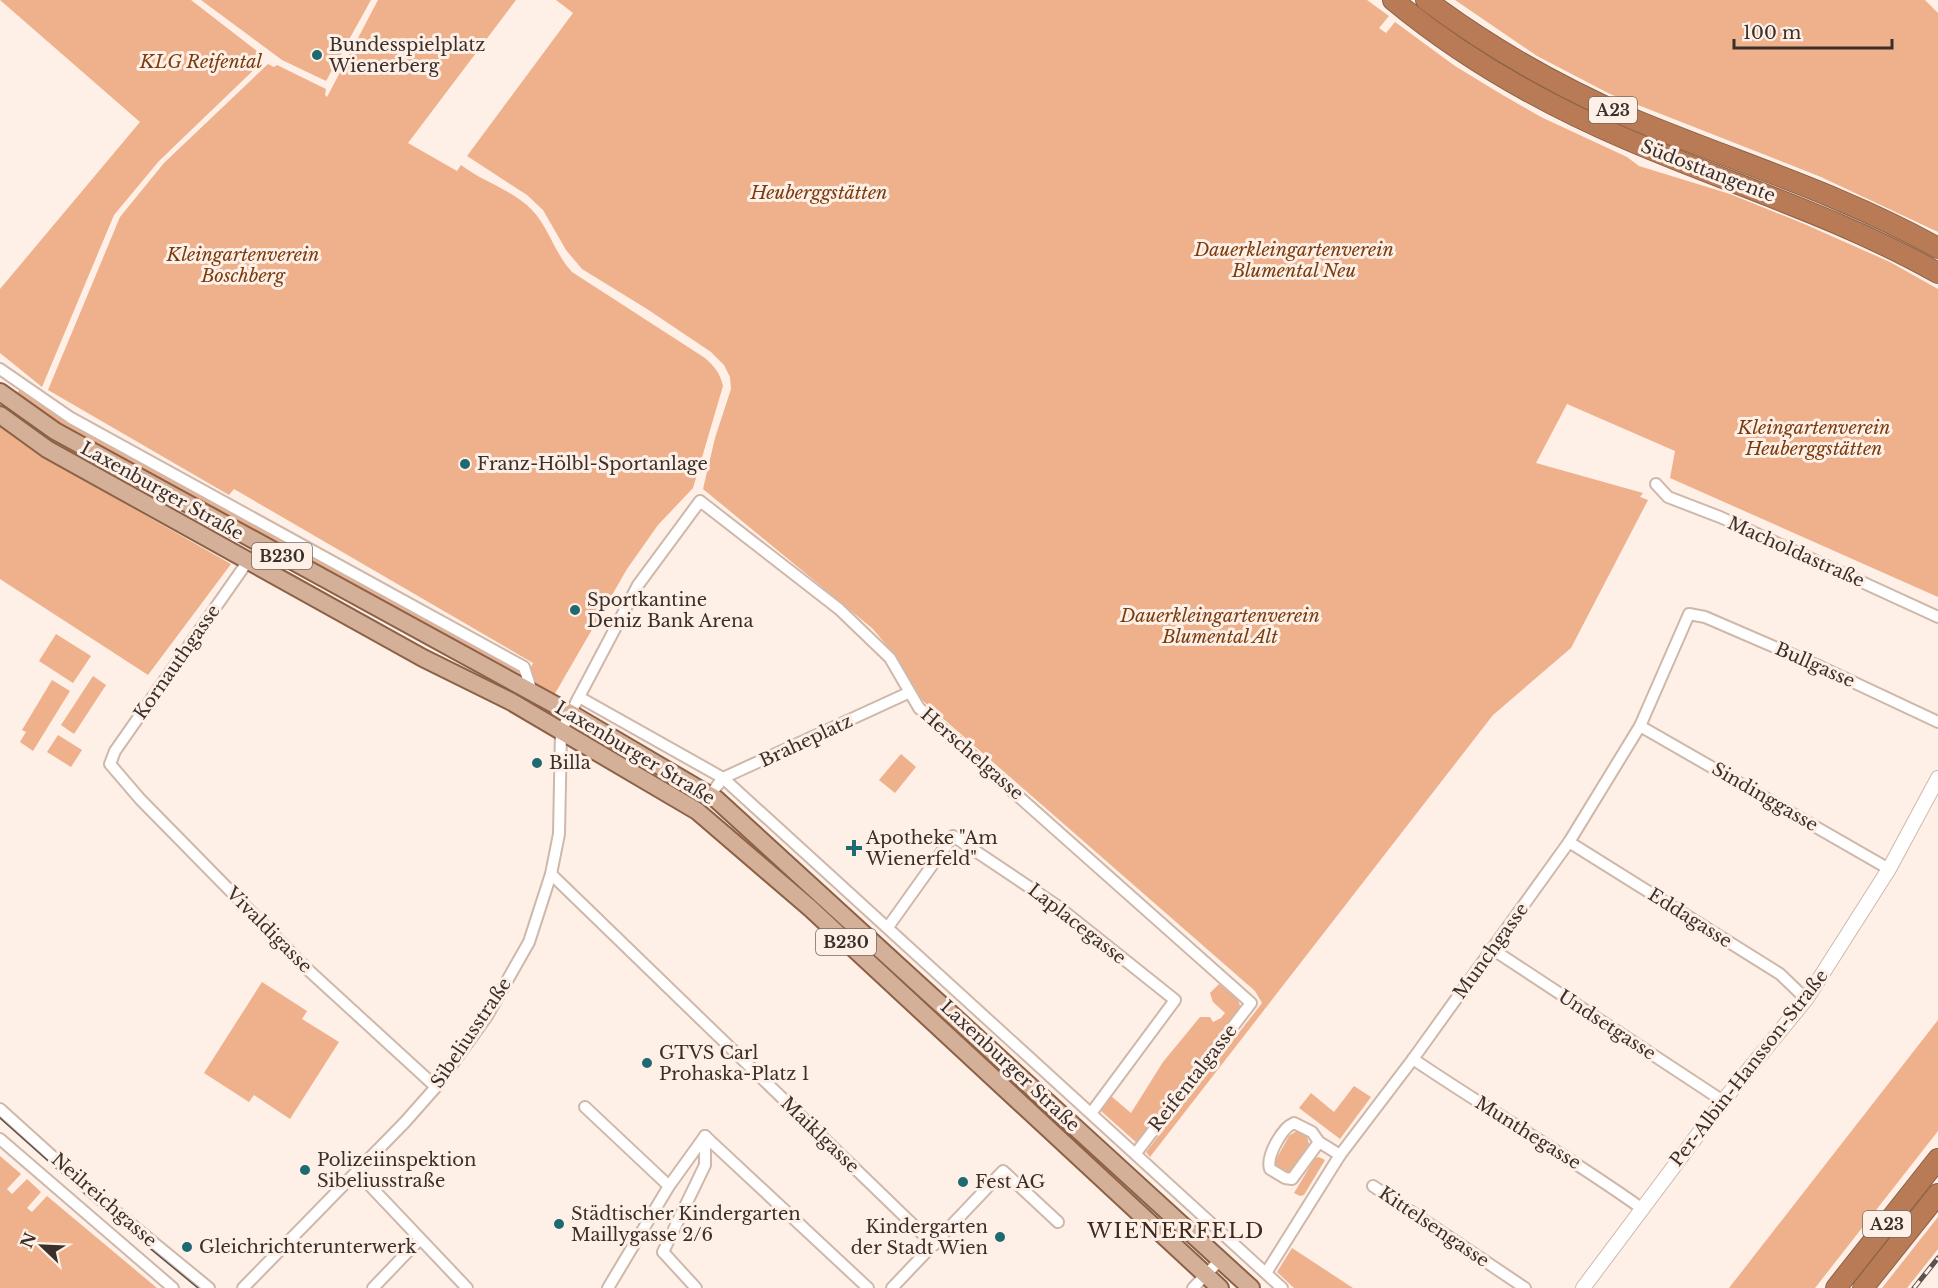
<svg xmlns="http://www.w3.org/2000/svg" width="1938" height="1288" font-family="'Libre Baskerville',serif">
  <rect width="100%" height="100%" fill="#feefe7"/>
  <g fill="#eeb18c">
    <path d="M191,0L262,55L263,61L159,161L114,215L42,387L0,353V289L140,122L0,0Z"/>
    <path d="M201,0H371L326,81L282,60Z"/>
    <path d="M378,0H516L408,143L457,171L461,165C483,182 513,190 532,210C549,228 555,254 572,272L705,358C715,367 720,373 723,386L693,488L658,525L627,569L553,697L538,689L530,669L533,663L234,489L229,495L48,390L120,217L164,163L268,64L274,67L277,65L326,89L325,95L327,97Z"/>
    <path d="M556,0H1367L1389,16L1379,28L1386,33L1395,22L1455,66L1501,94L1541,117L1627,157L1639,166L1730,194L1802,223L1890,262L1938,289V597L1670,478L1675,451L1567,404L1536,463L1643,493L1640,497L1648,500L1571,648L1493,715L1150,1157L1146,1152L1262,1003L1255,991L923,701L897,658L873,629L703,489L715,438L731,389L730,377L724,365L711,352L647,309L582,269L566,250L543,210L527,195L467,156L573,13Z"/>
    <path d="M1455,0H1925L1938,13V232L1821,177L1610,94L1537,56Z"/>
    <path d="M20,389L64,419L497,659L518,671L519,674L60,425L16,395Z"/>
    <path d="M0,426L64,469L231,564L148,675L0,579Z"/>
    <path d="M56,634L91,656L73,683L39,661Z"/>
    <path d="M93,676L106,685L74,734L61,725Z"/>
    <path d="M52,680L70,691L33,751L20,742L26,732L22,730Z"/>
    <path d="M58,735L82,750L71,767L47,752Z"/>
    <path d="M901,754L916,767L895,793L879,780Z"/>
    <path d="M262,982L307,1011L302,1019L339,1042L290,1119L254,1095L249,1102L204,1073Z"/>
    <path d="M1219,984L1238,999L1241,1009L1138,1144L1101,1111L1111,1096L1131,1113L1163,1062L1200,1017H1210L1213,1022L1221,1018L1225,1013L1213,1002L1210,993Z"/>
    <path d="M1938,1020V1131L1815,1288H1729Z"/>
    <path d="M1354,1086L1371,1097L1340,1139L1299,1108L1311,1093L1334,1112Z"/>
    <path d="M1298,1130L1307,1136L1309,1144L1294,1170L1288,1174L1275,1167L1274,1163L1289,1136Z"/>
    <path d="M0,1156L21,1174L7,1189L12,1194L27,1179L41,1192L27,1208L32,1212L47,1196L157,1288H0Z"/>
    <path d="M1319,1157L1325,1160L1304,1195L1300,1196L1294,1193L1315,1158Z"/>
    <path d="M1938,1217V1249L1907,1288H1882Z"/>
    <path d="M1292,1248L1353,1288H1294L1277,1272Z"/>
  </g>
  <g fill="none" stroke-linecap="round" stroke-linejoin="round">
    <g stroke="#cfb8aa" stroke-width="14">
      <g id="minor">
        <path d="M0,369L71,418L524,667L532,692"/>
        <path d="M1656,484L1668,497L1720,517L1938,617"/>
        <path d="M248,561L115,751L110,764L140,799L305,967L436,1087"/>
        <path d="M579,697L723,778L1282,1288"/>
        <path d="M1640,726L1889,869"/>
        <path d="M710,795L723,778L908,693"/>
        <path d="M1569,842L1780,974L1806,999"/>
        <path d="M551,874L934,1245"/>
        <path d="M888,927L953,836L1056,905L1175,1000L1092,1112"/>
        <path d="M1492,949L1723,1101"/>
        <path d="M1413,1059C1488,1110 1567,1155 1641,1208"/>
        <path d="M585,1107L669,1186"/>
        <path d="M0,1109L93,1193L209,1288"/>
        <path d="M705,1136L868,1288"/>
        <path d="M0,1139L173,1288"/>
        <path d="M1319,1142L1292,1179L1285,1178L1270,1169C1266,1156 1282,1128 1294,1123L1312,1132L1319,1142L1340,1155"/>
        <path d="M357,1172L467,1288"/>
        <path d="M1373,1186L1525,1288"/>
        <path d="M1266,1273L1340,1155L1413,1059L1569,842L1640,726L1689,614L1705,617L1821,667L1938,722"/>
        <path d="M243,1288L405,1122L436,1087L487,1016L529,942L551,874L559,834L561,731L638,585L700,501L839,609L890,658L919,708L1251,1003L1136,1153"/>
        <path d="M373,1288L420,1239"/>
        <path d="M608,1288L669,1186L705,1136"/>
        <path d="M696,1288L663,1252L705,1165V1136"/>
        <path d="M892,1288L1003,1171L1058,1222"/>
        <path d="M1193,1288L1221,1259"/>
      </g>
    </g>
    <g stroke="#cfb8aa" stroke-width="16">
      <path id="tertiary" d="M1583,1288L1723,1101L1807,998L1889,869L1938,778"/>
    </g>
    <g stroke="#8c6146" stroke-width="20">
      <g id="primary">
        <path d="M0,392L55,431L570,713L716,799L1251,1288"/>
        <path d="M0,415L47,449L423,658L510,701L697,811L810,908L1220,1288"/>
      </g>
    </g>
    <g stroke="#8c6146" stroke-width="22">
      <g id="motorway">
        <path d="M1393,0C1463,58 1542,103 1626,139C1730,184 1839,217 1938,273"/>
        <path d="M1426,0C1490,48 1561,88 1635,120C1736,162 1842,194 1938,248"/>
        <path d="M1836,1288L1938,1159"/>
        <path d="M1863,1288L1938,1194"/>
      </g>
    </g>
    <use href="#minor" stroke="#fff" stroke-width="10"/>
    <use href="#tertiary" stroke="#fff" stroke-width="14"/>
    <use href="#primary" stroke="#d4b099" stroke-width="16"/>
    <use href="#motorway" stroke="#b87b55" stroke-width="20"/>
    <path stroke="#5c514c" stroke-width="1.5" d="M0,1118L101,1208L198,1288"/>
    <g stroke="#5c514c" stroke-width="5">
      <path id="rail" d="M1914,1288L1938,1258"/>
    </g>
    <use href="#rail" stroke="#feefe7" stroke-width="3" stroke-dasharray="9" stroke-linecap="butt"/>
  </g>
  <g fill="#1e6a70" stroke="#feefe7" stroke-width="2">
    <circle cx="317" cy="55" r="6"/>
    <circle cx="465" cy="464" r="6"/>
    <circle cx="575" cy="610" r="6"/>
    <circle cx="537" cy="763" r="6"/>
    <path d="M851 839h6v6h6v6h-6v6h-6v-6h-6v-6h6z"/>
    <circle cx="647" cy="1063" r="6"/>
    <circle cx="305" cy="1170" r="6"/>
    <circle cx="963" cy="1182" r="6"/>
    <circle cx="559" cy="1224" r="6"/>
    <circle cx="1000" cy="1237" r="6"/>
    <circle cx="187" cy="1247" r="6"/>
  </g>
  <g text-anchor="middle" stroke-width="6" stroke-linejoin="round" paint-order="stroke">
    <g fill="#feefe7" stroke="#756963" stroke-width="1.5">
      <rect x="1589" y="97" width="48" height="26" rx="4.5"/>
      <rect x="252" y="543" width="60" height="26" rx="4.5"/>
      <rect x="816" y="929" width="60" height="26" rx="4.5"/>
      <rect x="1863" y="1211" width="48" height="26" rx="4.5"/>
    </g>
    <g font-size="16" font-weight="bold" fill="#3a302b">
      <text x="1613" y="116">A23</text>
      <text x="282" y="562">B230</text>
      <text x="846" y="948">B230</text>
      <text x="1887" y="1230">A23</text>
    </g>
    <g font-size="18" fill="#3a302b" stroke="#feefe7" text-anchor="start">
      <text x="329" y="51">Bundesspielplatz<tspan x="329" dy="21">Wienerberg</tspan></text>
      <text x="477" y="470">Franz-Hölbl-Sportanlage</text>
      <text x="587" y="606">Sportkantine<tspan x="587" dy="21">Deniz Bank Arena</tspan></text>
      <text x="549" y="769">Billa</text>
      <text x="866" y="844">Apotheke "Am<tspan x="866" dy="21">Wienerfeld"</tspan></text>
      <text x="659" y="1059">GTVS Carl<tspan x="659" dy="21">Prohaska-Platz 1</tspan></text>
      <text x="317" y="1166">Polizeiinspektion<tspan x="317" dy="21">Sibeliusstraße</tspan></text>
      <text x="975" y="1188">Fest AG</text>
      <text x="571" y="1220">Städtischer Kindergarten<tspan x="571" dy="21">Maillygasse 2/6</tspan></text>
      <text x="988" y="1233" text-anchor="end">Kindergarten<tspan x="988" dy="21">der Stadt Wien</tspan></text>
      <text x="199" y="1253">Gleichrichterunterwerk</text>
    </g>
    <g font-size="18" font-style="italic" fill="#7a3c0d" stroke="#feefe7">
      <text x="201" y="68">KLG Reifental</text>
      <text x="819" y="199">Heuberggstätten</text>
      <text x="1294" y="256">Dauerkleingartenverein<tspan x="1294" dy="21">Blumental Neu</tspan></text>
      <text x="243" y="261">Kleingartenverein<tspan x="243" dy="21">Boschberg</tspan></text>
      <text x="1814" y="434">Kleingartenverein<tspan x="1814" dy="21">Heuberggstätten</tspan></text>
      <text x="1220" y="622">Dauerkleingartenverein<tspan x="1220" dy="21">Blumental Alt</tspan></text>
    </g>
    <g font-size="18" fill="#3a302b" stroke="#feefe7">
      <text transform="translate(1708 171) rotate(21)" y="6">Südosttangente</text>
      <text transform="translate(162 491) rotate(29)" y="6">Laxenburger Straße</text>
      <text transform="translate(1796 552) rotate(24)" y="6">Macholdastraße</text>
      <text transform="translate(177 662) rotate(-55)" y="6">Kornauthgasse</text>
      <text transform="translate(1815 665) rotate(24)" y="6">Bullgasse</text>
      <text transform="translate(806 741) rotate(-25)" y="6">Braheplatz</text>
      <text transform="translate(635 753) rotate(31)" y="6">Laxenburger Straße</text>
      <text transform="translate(972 754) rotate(41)" y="6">Herschelgasse</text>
      <text transform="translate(1765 797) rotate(30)" y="6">Sindinggasse</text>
      <text transform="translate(1690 918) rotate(32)" y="6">Eddagasse</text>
      <text transform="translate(1077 924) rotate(38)" y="6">Laplacegasse</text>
      <text transform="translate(269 930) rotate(45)" y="6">Vivaldigasse</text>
      <text transform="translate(1491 951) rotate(-54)" y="6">Munchgasse</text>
      <text transform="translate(1607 1025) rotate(33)" y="6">Undsetgasse</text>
      <text transform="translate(471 1033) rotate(-56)" y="6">Sibeliusstraße</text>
      <text transform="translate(1010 1066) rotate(43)" y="6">Laxenburger Straße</text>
      <text transform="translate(1749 1068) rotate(-52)" y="6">Per-Albin-Hansson-Straße</text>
      <text transform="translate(1193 1078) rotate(-52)" y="6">Reifentalgasse</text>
      <text transform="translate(1528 1133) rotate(32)" y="6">Munthegasse</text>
      <text transform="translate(820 1135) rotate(44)" y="6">Maiklgasse</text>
      <text transform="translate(104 1200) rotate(41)" y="6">Neilreichgasse</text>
      <text transform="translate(1434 1227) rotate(34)" y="6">Kittelsengasse</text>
    </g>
    <g font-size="21" letter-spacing="1.5" fill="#3d2b21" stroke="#feefe7">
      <text x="1176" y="1238">WIENERFELD</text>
    </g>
  </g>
  <g transform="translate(42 1246) rotate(293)" stroke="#feefe7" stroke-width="4.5" paint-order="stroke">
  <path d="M0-4.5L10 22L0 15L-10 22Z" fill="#3a302b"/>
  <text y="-9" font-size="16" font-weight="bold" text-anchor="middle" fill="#3a302b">N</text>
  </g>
  <path d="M1734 39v9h158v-9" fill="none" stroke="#3a302b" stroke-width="3"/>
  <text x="1743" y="39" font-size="18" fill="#3a302b" stroke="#feefe7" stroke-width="4.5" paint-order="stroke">100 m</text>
</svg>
